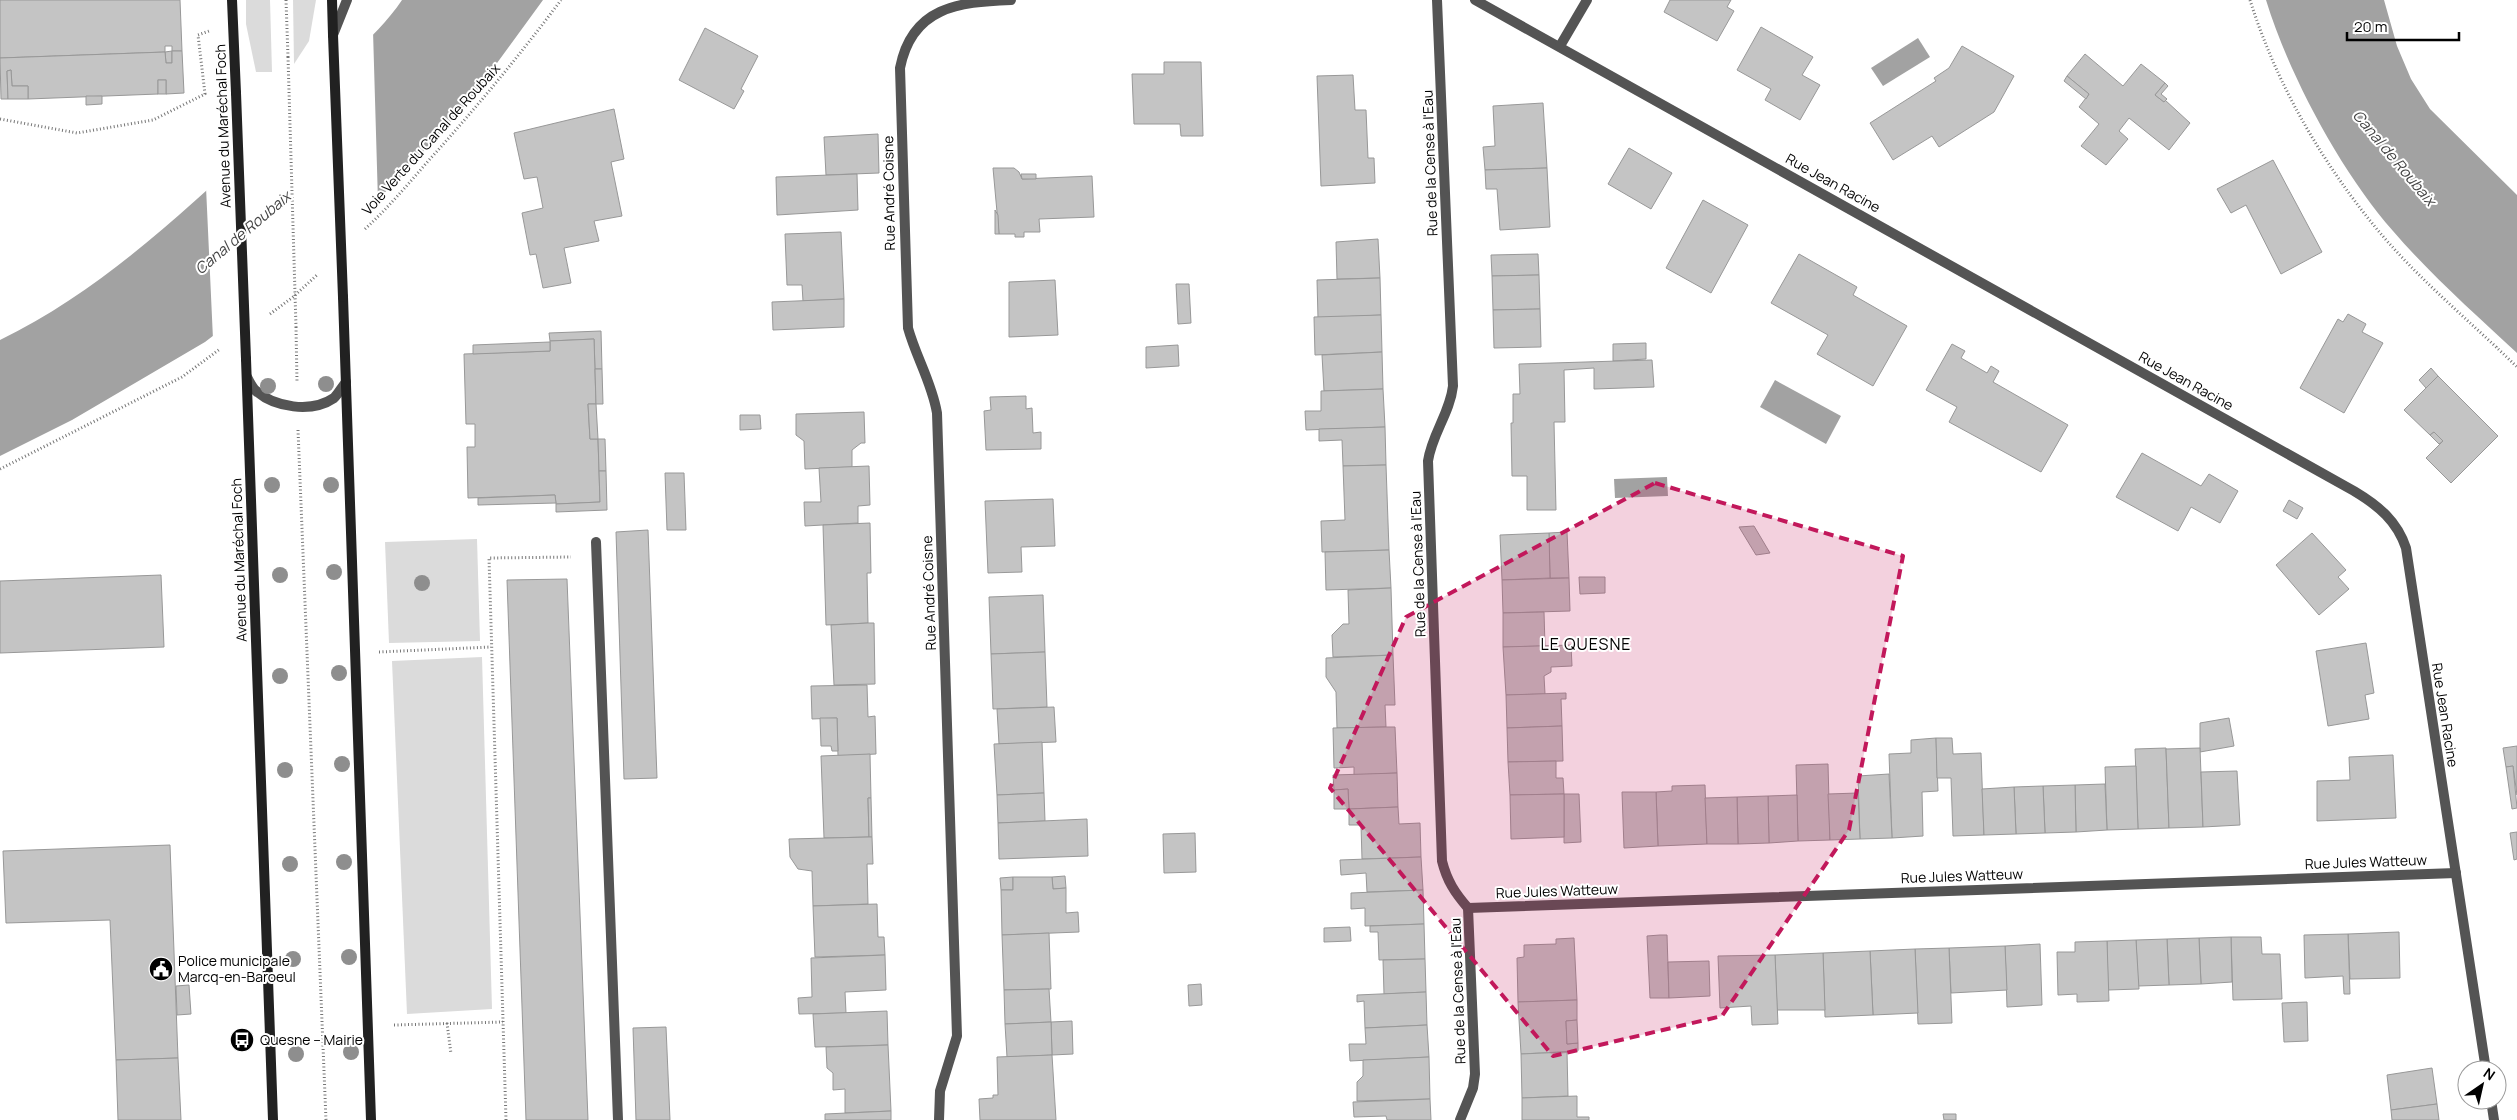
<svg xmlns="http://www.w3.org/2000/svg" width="2517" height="1120" font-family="Manrope,sans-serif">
  <rect width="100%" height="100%" fill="#fff"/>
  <g fill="#dbdbdb">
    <path d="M246,0H270L272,72H256L246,24Z"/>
    <path d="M293,0H316L309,41L294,64Z"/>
    <path d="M477,539L480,641L389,643L385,542Z"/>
    <path d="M482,657L492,1009L407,1014L392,661Z"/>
  </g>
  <g fill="#a2a2a2">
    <path d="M402,0H543L470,100L400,178L320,254L205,342L72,420L0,456V340C105,289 192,204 277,126C303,103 327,79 351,56C370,38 388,21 402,0Z"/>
    <path d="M2266,0H2384L2397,46L2411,79L2430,109L2517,195V353C2474,313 2431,275 2393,231C2341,172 2289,75 2266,0Z"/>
    <path d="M1918,38L1930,57L1883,86L1871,68Z"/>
    <path d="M1775,380L1841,416L1826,444L1760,407Z"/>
    <path d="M1667,477L1668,496L1615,498L1614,479Z"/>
  </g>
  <path fill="#fff" d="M373,31L378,202L321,256L213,339L206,187L309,94Z"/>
  <g fill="#c4c4c4" stroke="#989898">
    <path d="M0,0H180L182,51H172V46H165V52L0,58Z"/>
    <path d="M1670,0H1731L1727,7L1734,11L1717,41L1664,12Z"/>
    <path d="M1761,27L1813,57L1802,75L1820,85L1800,120L1765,100L1771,89L1737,70Z"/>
    <path d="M705,28L758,56L741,89L744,91L734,109L679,80Z"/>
    <path d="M1962,46L2014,76L1994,112L1939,147L1932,136L1893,160L1870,123L1936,81L1934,78L1949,68Z"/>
    <path d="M172,51V63H166L165,52Z"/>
    <path d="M172,51H182L184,93L166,94V80H158V94L28,99V86H12L11,70L7,71L8,99H1L0,58L165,52L166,63H172Z"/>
    <path d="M2085,54L2123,86L2141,64L2165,83L2155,95L2164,102L2165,100L2190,123L2169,150L2129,118L2119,131L2128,139L2106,165L2081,146L2099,124L2079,107L2089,94L2067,76Z"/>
    <path d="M1164,62H1201L1203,136H1181L1180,124H1134L1132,74H1164Z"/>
    <path d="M11,70L12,86H28V99H8L7,71Z"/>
    <path d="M1353,75L1355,110H1366L1368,158H1374L1375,183L1321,186L1317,76Z"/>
    <path d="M2067,76L2089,94L2086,99L2064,81Z"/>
    <rect x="158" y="80" width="8" height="14"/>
    <path d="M2165,83L2168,86L2161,94L2167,99L2164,102L2155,95Z"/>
    <path d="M86,96H102V104L86,105Z"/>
    <path d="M1543,103L1547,168L1485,170L1483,147L1495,146L1493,106Z"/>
    <path d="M614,109L624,159L611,162L622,216L594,221L599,241L564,248L571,283L543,288L536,254L530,255L522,213L543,208L537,177L524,179L514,133Z"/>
    <path d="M878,134L879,173L826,175L824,137Z"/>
    <path d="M1629,148L1672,173L1651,209L1608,184Z"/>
    <path d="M2273,160L2322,252L2281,274L2246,205L2231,213L2217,189Z"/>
    <path d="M993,168H1014L1019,172L1022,179L1092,176L1094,217L1039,219L1040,232H1024V237H1015V234H999Z"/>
    <path d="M1547,168L1550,227L1500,230L1497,189H1486L1485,170Z"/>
    <path d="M857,174L858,210L777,215L776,177Z"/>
    <path d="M1021,174H1036V179H1022Z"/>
    <path d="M1703,200L1748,225L1711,293L1666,268Z"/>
    <path d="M995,210L998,215L999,234H995Z"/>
    <path d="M841,232L844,299L803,301L802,285H787L785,234Z"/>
    <path d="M1378,239L1380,278L1337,279L1336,242Z"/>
    <path d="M1538,254L1539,275L1492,276L1491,255Z"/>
    <path d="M1799,254L1857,287L1853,295L1907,326L1873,386L1817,354L1828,335L1771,303Z"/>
    <path d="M1539,275L1540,309L1493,310L1492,276Z"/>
    <path d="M1380,278L1381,315L1318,318L1317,280Z"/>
    <path d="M1055,280L1058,335L1009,337V282Z"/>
    <path d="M1176,284H1189L1191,323L1178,324Z"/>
    <path d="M844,299V327L773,330L772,302Z"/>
    <path d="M1540,309L1541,347L1494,348L1493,310Z"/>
    <path d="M2348,314L2366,324L2362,332L2383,343L2344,413L2300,388L2338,319L2343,322Z"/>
    <path d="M1381,315L1382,352L1315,355L1314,317Z"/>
    <path d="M601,331L602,369H595L594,339L550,341L549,333Z"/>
    <path d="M594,339L596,404H588L590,439H598L600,502L556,504L555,495L468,498L467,447H475V424H466L464,354L550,351V341Z"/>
    <path d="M550,342V351L473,354V345Z"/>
    <path d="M1646,343V359L1613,361V344Z"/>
    <path d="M1952,344L1965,351L1961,358L1987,373L1991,366L1999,371L1993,382L2068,425L2041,472L1949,422L1957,407L1926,390Z"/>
    <path d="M1178,345L1179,366L1146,368V347Z"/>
    <path d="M1382,352L1383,389L1324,391L1322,355Z"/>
    <path d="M1652,360L1654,387L1594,389V368L1564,370L1565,422H1554L1556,510H1527V476H1512L1511,423H1513V394H1520L1519,364Z"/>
    <path d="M2431,368L2438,376L2426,388L2419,380Z"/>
    <path d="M595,369H602L603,404H596Z"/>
    <path d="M2438,376L2498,436L2451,483L2426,458L2443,441L2434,432L2430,435L2404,410Z"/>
    <path d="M1383,389L1385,427L1306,430L1305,411H1321V391Z"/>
    <path d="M1026,396V409L1032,408L1033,433L1041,432V449L986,450L984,411L991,410L990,397Z"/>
    <path d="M588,404H596L598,439H590Z"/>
    <path d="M864,412L865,443H861L852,450V467L805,469L804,441L796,435V414Z"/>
    <path d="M740,415H760L761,429L740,430Z"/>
    <path d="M1385,427L1386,465L1343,466L1342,440L1319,441V429Z"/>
    <path d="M2434,432L2443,441L2439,444L2430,435Z"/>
    <path d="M598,439H605L606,471H599Z"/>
    <path d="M2142,453L2201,486L2209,474L2238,491L2220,523L2191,507L2178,531L2116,497Z"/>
    <path d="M1386,465L1389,550L1322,552L1321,521L1345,520L1343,466Z"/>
    <path d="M869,466L870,505L858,506V523L805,526L804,502H821L819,468Z"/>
    <path d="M599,471H606L607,510L556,512V504L600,502Z"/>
    <path d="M665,473H684L686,530H667Z"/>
    <path d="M555,495L556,503L478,505V498Z"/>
    <path d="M1053,499L1055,546L1021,547L1022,572L988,573L985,501Z"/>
    <path d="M2289,500L2303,508L2297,519L2283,511Z"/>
    <path d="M870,523L871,573H867L868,623L826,625L823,525Z"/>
    <path d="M1754,526L1770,553L1756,555L1739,527Z"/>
    <path d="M648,530L657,778L624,779L616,532Z"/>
    <path d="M1567,532L1569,578H1550L1549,533Z"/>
    <path d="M1549,533L1550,578L1502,580L1500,535Z"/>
    <path d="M2312,533L2346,570L2338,577L2349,589L2319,615L2276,565Z"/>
    <path d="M1389,550L1391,588L1326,590L1325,552Z"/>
    <path d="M161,575L164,647L0,653V581Z"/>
    <path d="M1579,577H1605V593L1580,594Z"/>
    <path d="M1569,578L1570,611L1503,613L1502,580Z"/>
    <path d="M567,579L588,1120H526L507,580Z"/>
    <path d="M1391,588L1393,655L1333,657L1332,635L1343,624H1349L1348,590Z"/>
    <path d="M1043,595L1045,652L991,654L989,597Z"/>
    <path d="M1544,612L1545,646L1503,647V613Z"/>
    <path d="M868,623H874L875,684L834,685L831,625Z"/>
    <path d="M2366,643L2374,693L2365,695L2369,719L2328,726L2316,651Z"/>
    <path d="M1571,645L1572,666L1551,667V672L1544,676L1545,694L1506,695L1503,647Z"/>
    <path d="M1045,652L1047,707L993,709L991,654Z"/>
    <path d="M1393,655L1395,705H1385L1386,727L1337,728L1336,692L1326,677V658Z"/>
    <path d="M867,685L868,717L875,716L876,754L838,756L837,718L812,719L811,686Z"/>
    <path d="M1566,693V699H1561L1562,726L1507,728L1506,695Z"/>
    <path d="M1054,707L1056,742L999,744L997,709Z"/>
    <path d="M820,718H837L838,751H832L831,746H821Z"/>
    <path d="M2229,718L2234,746L2200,752V723Z"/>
    <path d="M1562,726L1563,761L1508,762L1507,728Z"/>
    <path d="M1386,727H1395L1397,773L1354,775V767L1334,768L1333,728Z"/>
    <path d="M1936,738L1938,791L1922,792L1923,836L1892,838L1889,754L1911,753V740Z"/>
    <path d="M1936,738H1952L1953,754L1981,753L1984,835L1953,836L1951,778H1937Z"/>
    <path d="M1042,742L1044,793L997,795L994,744Z"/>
    <path d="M2517,746V795L2513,766L2506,767L2503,748Z"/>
    <path d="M2166,748L2169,828L2138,829L2135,749Z"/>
    <path d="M2200,748L2203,827L2169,828L2166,749Z"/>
    <path d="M870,754L871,798H868L869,837L824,838L821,756Z"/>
    <path d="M2393,755L2396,818L2317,821V781L2350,780L2349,757Z"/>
    <path d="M1556,761V778H1563L1564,794L1510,795L1508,762Z"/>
    <path d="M1828,764L1830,840L1798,841L1796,765Z"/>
    <path d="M2136,766L2138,829L2107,830L2105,767Z"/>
    <path d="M2513,766L2517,808L2512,809L2506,767Z"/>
    <path d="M2237,771L2240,825L2203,827L2201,772Z"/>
    <path d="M1397,773L1398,807L1349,809L1348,789L1334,790L1333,775Z"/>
    <path d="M1889,774L1892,838L1860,839L1858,776Z"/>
    <path d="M2105,784L2107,830L2076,832L2075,785Z"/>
    <path d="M1705,785L1707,844L1658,846L1656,792L1672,791V786Z"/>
    <path d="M2075,785L2076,832L2045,833L2043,786Z"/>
    <path d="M2043,786L2045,833L2016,834L2014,787Z"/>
    <path d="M2014,787L2016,834L1984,835L1982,789Z"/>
    <path d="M1348,789L1349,809H1334V790Z"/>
    <path d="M1622,792H1656L1658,846L1624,848Z"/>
    <path d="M1044,793L1045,821L998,823L997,795Z"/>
    <path d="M1858,793L1860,839L1830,840L1828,794Z"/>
    <path d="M1564,794H1579L1581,842L1564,843Z"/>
    <path d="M1564,794V837L1511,839L1510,795Z"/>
    <path d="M1797,795L1798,841L1769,843L1768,796Z"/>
    <path d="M1768,796L1769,843L1738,844L1737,797Z"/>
    <path d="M1737,797L1738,844H1707L1705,798Z"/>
    <path d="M868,798H871L872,837H869Z"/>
    <path d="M1398,807L1399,824L1420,823L1421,857L1362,859L1361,825H1349V809Z"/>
    <path d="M1087,819L1088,856L999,859L998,823Z"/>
    <path d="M2517,832V859L2514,860L2510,833Z"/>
    <path d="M1195,833L1196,872L1164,873L1163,834Z"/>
    <path d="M869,837H872L873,864H867L868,904L813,906L812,871L798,869L790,857L789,839Z"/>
    <path d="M170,845L178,1058L116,1060L110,920L6,923L3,851Z"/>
    <path d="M1421,857L1423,890L1367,892L1366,873L1341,875L1340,860Z"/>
    <path d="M1065,876L1066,888L1053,889L1052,877Z"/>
    <path d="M1013,877V890H1001L1000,878Z"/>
    <path d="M1013,877H1052L1053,889L1066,888V913L1078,912L1079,932L1002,935L1001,890H1013Z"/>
    <path d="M1423,890L1424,924L1365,926V908L1351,909V893Z"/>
    <path d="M877,904L878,937H884L885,955L815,957L813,906Z"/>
    <path d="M1424,924L1425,959L1379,960L1378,932H1370V926Z"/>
    <path d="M1350,927L1351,941L1324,942V928Z"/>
    <path d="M2399,932L2400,978L2350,979L2348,934Z"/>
    <path d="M1049,933L1051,989L1004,990L1002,935Z"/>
    <path d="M2348,934L2350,994H2344L2343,976L2305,978L2304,935Z"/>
    <path d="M1660,935H1667L1669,998H1650L1647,936Z"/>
    <path d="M2231,937H2261L2262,954H2280L2282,999L2233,1000Z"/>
    <path d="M2231,937L2232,982L2201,984L2199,938Z"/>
    <path d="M1574,938L1577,1000L1518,1002L1517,958L1524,957V945L1556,944V939Z"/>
    <path d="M2199,938L2201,984L2169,985L2167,939Z"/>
    <path d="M2167,939L2169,985L2138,986L2136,940Z"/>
    <path d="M2136,940L2139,989L2108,990L2107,941Z"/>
    <path d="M2107,941L2109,1001L2077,1002V994L2058,995L2057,952H2075V942Z"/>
    <path d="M2040,944L2042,1005L2007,1007L2005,946Z"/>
    <path d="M2005,946L2007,990L1951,993L1949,948Z"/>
    <path d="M1949,948L1952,1023L1918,1024L1915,949Z"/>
    <path d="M1915,949L1918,1013L1873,1015L1870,951Z"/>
    <path d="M1870,951L1873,1015L1825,1017L1823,953Z"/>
    <path d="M1823,953L1825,1010H1777L1775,955Z"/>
    <path d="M885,955L886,990L845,992L846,1013L799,1014L798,998L812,997L811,958Z"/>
    <path d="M1775,955L1778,1024L1752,1025L1751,1006L1720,1008L1718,956Z"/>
    <path d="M1425,959L1426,992L1384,994L1383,960Z"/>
    <path d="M1709,961L1710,996L1669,998L1668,962Z"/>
    <path d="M1201,984L1202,1005L1189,1006L1188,985Z"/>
    <path d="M189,985L191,1014L177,1015L176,986Z"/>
    <path d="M1049,989L1051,1022L1005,1024L1004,990Z"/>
    <path d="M1426,992L1427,1025L1365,1028L1364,1001L1357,1002V995Z"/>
    <path d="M1577,1000V1020L1566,1021L1567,1044L1578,1043V1051L1521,1054L1518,1002Z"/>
    <path d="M2307,1002L2308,1041L2284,1042L2282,1003Z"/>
    <path d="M887,1011L888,1045L815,1047L813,1014Z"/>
    <path d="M1577,1020L1578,1043L1567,1044L1566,1021Z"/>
    <path d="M1072,1021L1073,1054L1052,1055L1051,1022Z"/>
    <path d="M1051,1022L1052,1055L1007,1057L1005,1024Z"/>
    <path d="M1427,1025L1429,1057L1350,1061L1349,1044H1366L1365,1028Z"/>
    <path d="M666,1027L670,1120H636L633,1028Z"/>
    <path d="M888,1045L891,1111L845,1113V1089L833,1090V1073L827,1068L826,1047Z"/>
    <path d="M1567,1052L1568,1096L1522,1098L1521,1054Z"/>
    <path d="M1052,1055L1056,1120H980L979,1099L993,1098V1095H998L997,1057Z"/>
    <path d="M1429,1057L1430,1099L1357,1101V1082L1363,1076V1060Z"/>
    <path d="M178,1058L181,1120H118L116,1060Z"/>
    <path d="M2432,1068L2437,1104L2391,1110L2387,1075Z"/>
    <path d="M1577,1096V1117H1589V1120H1522V1098Z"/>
    <path d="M1430,1099L1431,1120H1387L1386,1116L1354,1117L1353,1102Z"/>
    <path d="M2437,1104L2439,1120H2392L2391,1110Z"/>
    <path d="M891,1111V1120H825V1114Z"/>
    <path d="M1943,1114H1956V1120H1944Z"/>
  </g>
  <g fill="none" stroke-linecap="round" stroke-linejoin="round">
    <g stroke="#767676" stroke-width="3" stroke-dasharray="1 2.5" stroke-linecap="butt">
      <path d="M286,0L288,57"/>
      <path d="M2250,0C2276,83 2321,161 2376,228C2417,278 2471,322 2517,367"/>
      <path d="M0,119L77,133L153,120L205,94L198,35L209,31"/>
      <path d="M365,229C389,207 409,183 430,159C476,108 520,55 561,0"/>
      <path d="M270,314L293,297L317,275"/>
      <path d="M296,327L297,382"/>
      <path d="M298,430L326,1120"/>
      <path d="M0,469L182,377L220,349"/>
      <path d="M379,652L491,647"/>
      <path d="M447,1023L451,1054"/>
      <path d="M394,1025L503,1022"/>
      <path d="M506,1120L489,558L571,557"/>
    </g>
    <g stroke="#545454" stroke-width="10">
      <path d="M333,35L347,0"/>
      <path d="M247,377C249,381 252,387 255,390C274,408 312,413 334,398C338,394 342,387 346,382"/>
      <path d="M596,542L618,1120"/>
    </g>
    <g stroke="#545454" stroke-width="10">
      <path d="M1437,0L1453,386C1450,413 1432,434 1428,461L1442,861C1447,881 1455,893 1468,908L1475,1074L1473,1088L1460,1120"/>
      <path d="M1475,0L2354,491C2379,506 2397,521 2406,548L2486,1070"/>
      <path d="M1560,46L1587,0"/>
      <path d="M1468,908L2456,873"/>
      <path d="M2491,1100L2494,1120"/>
      <path d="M939,1120L940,1091L957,1036L937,413C932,383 916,357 908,328L900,68C912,7 958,2 1011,0"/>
    </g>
    <g stroke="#212121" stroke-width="10">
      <path d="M232,0L236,93"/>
      <path d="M332,0L333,35"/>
      <path d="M343,297L371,1120"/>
      <path d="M246,359L273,1120"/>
    </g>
    <path stroke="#767676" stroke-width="3" stroke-dasharray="1 2.5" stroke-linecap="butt" d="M288,57L296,327"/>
    <g stroke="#212121" stroke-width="10">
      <path d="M333,35L343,297"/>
      <path d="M236,93L246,359"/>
    </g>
  </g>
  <g fill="#8e8e8e">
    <circle cx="326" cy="384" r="8"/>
    <circle cx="268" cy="386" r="8"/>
    <circle cx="272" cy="485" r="8"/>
    <circle cx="331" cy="485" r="8"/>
    <circle cx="334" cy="572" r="8"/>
    <circle cx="280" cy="575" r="8"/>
    <circle cx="422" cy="583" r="8"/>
    <circle cx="339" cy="673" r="8"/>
    <circle cx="280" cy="676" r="8"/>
    <circle cx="342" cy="764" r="8"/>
    <circle cx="285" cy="770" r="8"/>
    <circle cx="344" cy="862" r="8"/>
    <circle cx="290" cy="864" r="8"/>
    <circle cx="349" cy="957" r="8"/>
    <circle cx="293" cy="959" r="8"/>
    <circle cx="351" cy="1052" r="8"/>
    <circle cx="296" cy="1054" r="8"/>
  </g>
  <path fill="#c2185b" fill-opacity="0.2" stroke="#c2185b" stroke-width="4" stroke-dasharray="10 6" stroke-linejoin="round" d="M1655,483L1903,556L1849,830L1722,1016L1553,1056L1330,788L1406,617Z"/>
  <defs>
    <g id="civic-disc" transform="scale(1.25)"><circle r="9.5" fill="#000" stroke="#fff"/><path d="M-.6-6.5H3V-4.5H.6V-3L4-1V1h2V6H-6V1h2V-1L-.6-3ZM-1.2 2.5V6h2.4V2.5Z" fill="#fff"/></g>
    <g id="bus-disc" transform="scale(1.25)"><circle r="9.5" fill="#000" stroke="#fff"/><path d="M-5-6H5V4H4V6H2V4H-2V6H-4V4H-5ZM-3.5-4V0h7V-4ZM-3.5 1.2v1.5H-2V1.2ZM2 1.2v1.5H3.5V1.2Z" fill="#fff"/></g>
  </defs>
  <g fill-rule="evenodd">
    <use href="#civic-disc" x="161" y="969"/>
    <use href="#bus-disc" x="242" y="1040"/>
  </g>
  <g text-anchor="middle" stroke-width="4" stroke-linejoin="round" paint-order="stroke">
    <g font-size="14" fill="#000" stroke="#fff">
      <text transform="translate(223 126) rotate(-92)" y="5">Avenue du Maréchal Foch</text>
      <text transform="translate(431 139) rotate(-48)" y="5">Voie Verte du Canal de Roubaix</text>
      <text transform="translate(1430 163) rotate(-92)" y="5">Rue de la Cense à l'Eau</text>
      <text transform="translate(1833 183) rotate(29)" y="5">Rue Jean Racine</text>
      <text transform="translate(889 193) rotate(-91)" y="5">Rue André Coisne</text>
      <text transform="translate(2186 381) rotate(29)" y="5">Rue Jean Racine</text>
      <text transform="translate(239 560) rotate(-92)" y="5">Avenue du Maréchal Foch</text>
      <text transform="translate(1418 564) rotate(-92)" y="5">Rue de la Cense à l'Eau</text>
      <text transform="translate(929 593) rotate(-92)" y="5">Rue André Coisne</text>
      <text transform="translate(2445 715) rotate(81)" y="5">Rue Jean Racine</text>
      <text transform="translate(2366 862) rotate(-2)" y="5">Rue Jules Watteuw</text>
      <text transform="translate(1962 876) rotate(-2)" y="5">Rue Jules Watteuw</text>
      <text transform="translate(1557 891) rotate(-2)" y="5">Rue Jules Watteuw</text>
      <text transform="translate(1458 991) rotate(-92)" y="5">Rue de la Cense à l'Eau</text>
    </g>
    <g font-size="14" fill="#000" stroke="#fff" text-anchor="start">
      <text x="178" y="966">Police municipale<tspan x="178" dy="16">Marcq-en-Baroeul</tspan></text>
      <text x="260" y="1045">Quesne – Mairie</text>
    </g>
    <g font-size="15" font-style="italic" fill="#434343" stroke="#fff">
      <text transform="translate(2394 158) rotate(50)" y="5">Canal de Roubaix</text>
      <text transform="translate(243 233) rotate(-40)" y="5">Canal de Roubaix</text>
    </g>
    <g font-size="16" letter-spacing="1" fill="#000" stroke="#fff">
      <text x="1586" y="650">LE QUESNE</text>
    </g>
  </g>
  <g transform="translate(2482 1085) rotate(34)"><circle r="24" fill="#ffffff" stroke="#999999"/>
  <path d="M0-4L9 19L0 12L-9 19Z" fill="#000000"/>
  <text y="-8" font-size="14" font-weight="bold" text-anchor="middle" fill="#000000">N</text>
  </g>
  <path d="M2347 32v8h112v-8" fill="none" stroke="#000000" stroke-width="2.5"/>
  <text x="2354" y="32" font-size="15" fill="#000000" stroke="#ffffff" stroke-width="4" paint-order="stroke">20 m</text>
</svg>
